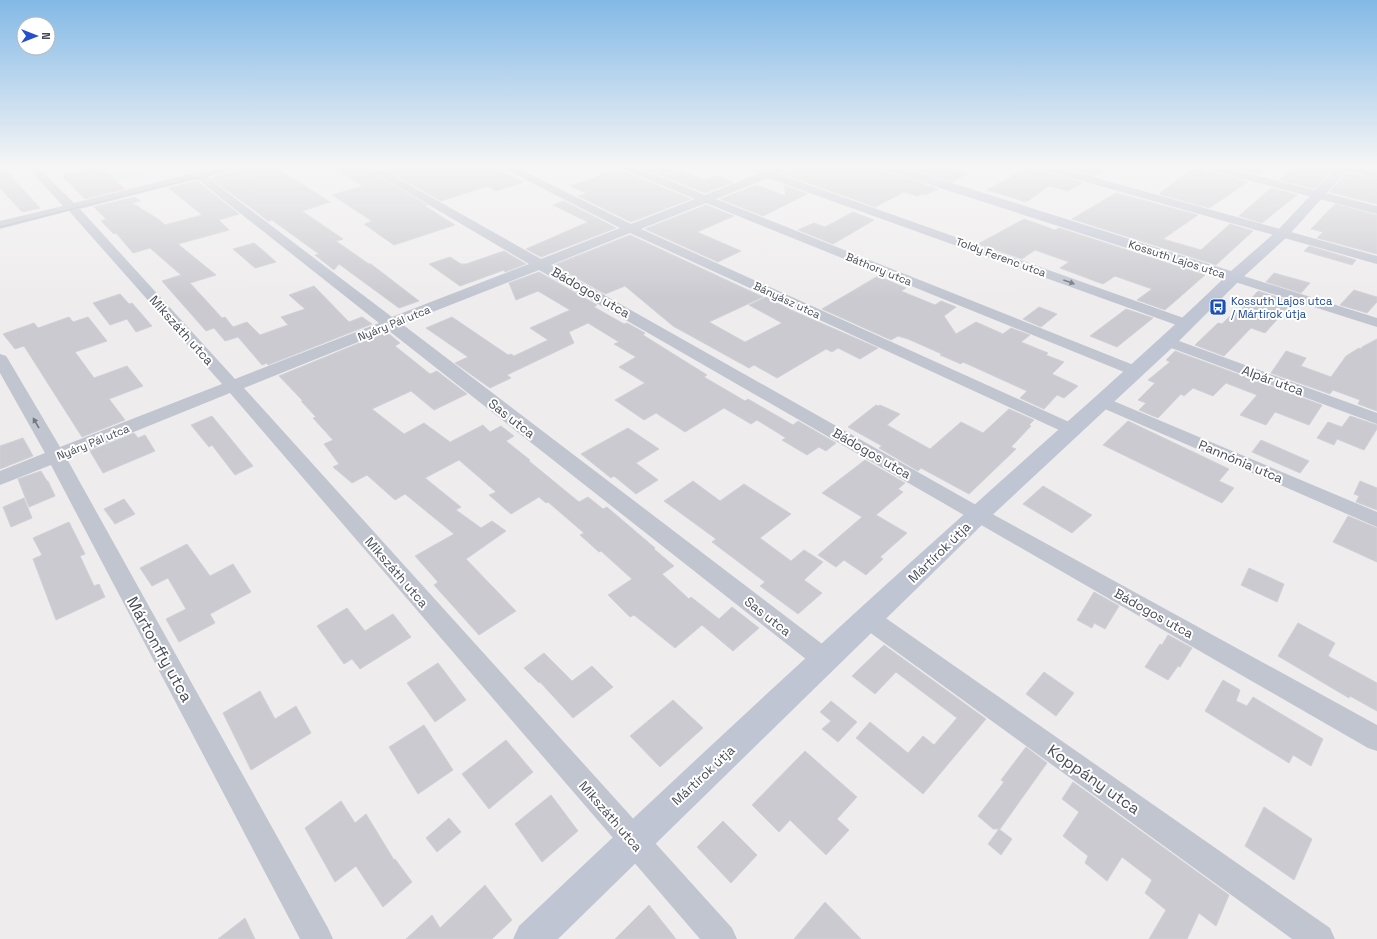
<svg xmlns="http://www.w3.org/2000/svg" width="1377" height="939" font-family="'Space Grotesk',sans-serif">
  <rect width="100%" height="100%" fill="#eeecec"/>
  <path fill="#bcead7" d="M132,166H216L185,174L175,167L102,185L93,176Z"/>
  <g fill="#cacad0" stroke="#d0d1d7">
    <path d="M0,166H2L40,208L22,212L0,188Z"/>
    <path d="M255,166H274L330,202L302,211L343,239L336,241L369,264H371L419,301L399,308L339,264L334,270L315,255L319,254L272,220L268,221L254,210L210,178Z"/>
    <path d="M330,166H362L427,205L425,206L455,225L394,245L364,224L372,221L332,195L363,186Z"/>
    <path d="M379,166H492L524,182L496,191L488,186L441,201Z"/>
    <path d="M638,166H656L664,170L667,168L676,172L679,171L705,180L717,176L733,182L705,193Z"/>
    <path d="M801,166H878L881,170L938,189L925,195L922,194L917,196L904,192L875,207L783,174Z"/>
    <path d="M904,166H943L968,174L952,182Z"/>
    <path d="M1031,166H1034L1036,169L1083,183L1068,191L1049,186L1026,202L987,190Z"/>
    <path d="M1059,166H1114L1095,176Z"/>
    <path d="M1226,166H1271L1258,175Z"/>
    <path d="M1295,166H1326L1333,169L1315,189L1279,180Z"/>
    <path d="M100,167L125,189L85,199L62,176Z"/>
    <path d="M1193,168L1216,173L1248,182L1209,208L1159,194Z"/>
    <path d="M613,171L616,173L622,171L691,199L631,222L578,196L587,193L570,186Z"/>
    <path d="M1347,173L1377,179V204L1329,192Z"/>
    <path d="M197,181L239,214L219,220L229,230L178,244L216,275L190,283L222,318L225,317L233,327L247,322L260,335L288,325L281,317L305,309L289,295L314,286L349,322L362,317L372,324L268,365L267,363L262,365L238,337L225,341L214,328L206,331L162,281L181,275L150,248L133,253L116,233L114,234L101,221L106,219L94,207L135,197L140,201L132,203L158,219L165,225L202,215L169,188Z"/>
    <path d="M757,185L786,196L784,185L807,194L763,216L720,199Z"/>
    <path d="M1271,188L1297,195L1262,223L1239,216Z"/>
    <path d="M1116,193L1198,215L1163,239L1201,250L1230,224L1253,231L1216,265L1072,219Z"/>
    <path d="M564,201L616,228L541,257L526,249L588,222L553,205Z"/>
    <path d="M1335,204L1377,215V254L1317,238L1323,232L1311,229Z"/>
    <path d="M706,205L734,216L697,232L741,251L718,262L645,229Z"/>
    <path d="M853,212L874,220L833,244L798,230L814,223L825,227Z"/>
    <path d="M1024,219L1055,230L1059,228L1205,275L1165,310L1137,300L1152,289L1115,276L1103,284L1060,268L1069,262L1035,250L1022,259L978,244Z"/>
    <path d="M630,235L763,297L709,322L745,342L782,323L749,305L766,297L791,310L878,348L860,359L838,348L832,352L826,349L777,378L754,365L749,368L673,326L625,286L605,294L554,265Z"/>
    <path d="M254,243L265,252L276,262L255,268L233,249Z"/>
    <path d="M1309,246L1356,260L1352,265L1304,251Z"/>
    <path d="M504,251L526,264L505,272L504,270L460,286L429,264L450,257L461,264H466Z"/>
    <path d="M539,272L597,305L594,307L624,324L627,323L645,333L643,335L707,375L704,377L745,401L748,399L793,425L798,421L836,443L826,451L819,447L807,455L782,440L786,438L757,420L751,424L724,408L685,432L656,413L644,420L615,400L645,383L619,367L636,357L614,344L619,342L588,323L569,332L574,343L507,375L511,378L490,388L455,363L468,357L426,328L452,317L508,355L511,354L514,356L548,340L530,328L570,310L538,291L516,300L509,283Z"/>
    <path d="M1274,273L1310,283L1301,293L1266,282Z"/>
    <path d="M878,276L906,288L901,291L935,305L941,301L956,307L944,316L956,334L976,322L1003,334L1011,328L1030,335L1021,342L1048,353L1046,355L1064,362L1052,374L1078,386L1064,398L1057,395L1044,409L1020,398L1027,391L963,362L961,364L940,355L942,354L908,339L898,336L891,340L822,309Z"/>
    <path d="M1354,290L1377,297V302L1367,313L1340,305Z"/>
    <path d="M1258,291L1293,302L1265,333L1251,328L1224,356L1195,345L1218,323L1222,324L1234,312L1238,313Z"/>
    <path d="M120,294L129,304L132,303L152,326L136,332L127,319L110,325L93,303Z"/>
    <path d="M1039,307L1057,314L1041,327L1023,319Z"/>
    <path d="M1126,309L1153,318L1117,347L1090,336Z"/>
    <path d="M69,317L73,322L88,317L107,341L75,352L94,378L127,366L143,386L109,399L125,420L82,437L24,346L15,349L3,334L34,323L38,328Z"/>
    <path d="M384,333H388L400,343L395,346L430,374L437,371L467,394L434,410L411,391L372,409L404,434L424,423L450,442L483,425L490,432L501,426L514,436L506,441L530,460L529,461L579,502L588,497L603,509L607,507L655,548L654,549L674,566L662,574L689,599L691,597L719,619L732,607L759,628L733,651L702,625L675,648L634,615L630,617L608,595L632,579L601,551L599,552L580,535L584,533L548,502L546,503L539,497L511,514L489,495L496,492L459,460L425,478L461,507L456,510L481,528L492,521L506,531L466,559L516,611L479,635L434,585L438,582L415,556L454,534L405,494L395,500L367,475L352,483L333,467L339,464L324,444L333,440L313,418L316,417L301,401H303L279,376Z"/>
    <path d="M1377,339V411L1358,404L1360,400L1333,390L1330,394L1271,373L1286,351L1306,358L1301,366L1331,377L1346,356L1359,348L1361,349L1362,347Z"/>
    <path d="M1175,351L1322,405L1309,425L1275,412L1266,425L1240,415L1257,395L1226,383L1213,396L1193,388L1184,396L1181,394L1158,418L1139,410L1146,403L1138,400L1155,383L1148,380L1170,362L1166,360Z"/>
    <path d="M876,405L878,406L880,405L900,414L887,425L930,449L961,422L983,433L1009,409L1034,420L1029,425L1031,426L1011,447L1016,449L969,494L921,468L918,471L879,448L882,446L848,427Z"/>
    <path d="M212,416L253,466L235,475L212,445L209,447L191,425Z"/>
    <path d="M1350,416L1377,425V429L1364,450L1337,439L1334,445L1317,438L1328,422L1342,427Z"/>
    <path d="M1128,421L1229,469L1219,481L1234,488L1222,503L1103,445Z"/>
    <path d="M628,428L659,449L636,463L658,480L636,494L614,476L611,478L581,454Z"/>
    <path d="M134,433L138,438L145,435L155,451L103,473L90,451Z"/>
    <path d="M23,438L33,456L0,469V446Z"/>
    <path d="M1261,440L1309,461L1300,473L1252,452Z"/>
    <path d="M865,460L905,483L898,489L903,492L876,515L907,533L880,557L883,559L866,575L844,560L836,567L818,555L862,517L822,493Z"/>
    <path d="M41,471L47,481H48L55,496L29,507L18,479Z"/>
    <path d="M693,481L720,501L744,484L791,514L760,538L791,561L804,550L823,562L804,580L822,593L798,614L760,586L765,582L712,542L716,539L664,501Z"/>
    <path d="M1360,481L1377,488V510L1356,502L1359,496L1354,494Z"/>
    <path d="M1043,486L1092,515L1072,533L1023,504Z"/>
    <path d="M24,498L32,518L11,527L3,507Z"/>
    <path d="M124,499L135,514L115,524L104,509Z"/>
    <path d="M1348,516L1377,528V562L1333,542Z"/>
    <path d="M69,522L85,554L80,556L94,586L99,584L105,597L56,620L33,559L42,555L33,538Z"/>
    <path d="M187,544L210,576L233,564L251,592L210,614L215,623L179,642L166,619L186,609L168,578L152,586L140,568Z"/>
    <path d="M1249,568L1284,584L1277,602L1241,585Z"/>
    <path d="M1094,592L1119,606L1105,629L1094,623L1092,628L1077,620Z"/>
    <path d="M347,608L365,631L393,614L411,637L360,669L352,659L344,664L317,626Z"/>
    <path d="M1298,623L1335,643L1328,656L1377,683V711L1350,696L1349,698L1278,656Z"/>
    <path d="M1168,635L1192,648L1180,667L1178,666L1168,680L1145,667L1160,644L1162,645Z"/>
    <path d="M884,645L986,719L923,794L856,738L870,722L908,753L923,736L934,745L957,718L896,672L875,694L852,676Z"/>
    <path d="M544,653L572,681L592,666L613,687L573,718L540,682L539,683L524,668Z"/>
    <path d="M438,663L466,700L435,722L407,683Z"/>
    <path d="M1044,672L1074,693L1056,716L1026,694Z"/>
    <path d="M1223,680L1240,690L1236,701L1247,706L1253,697L1323,739L1311,766L1293,755L1289,763L1205,711Z"/>
    <path d="M260,691L275,719L296,706L311,733L251,770L223,713Z"/>
    <path d="M673,700L703,728L660,767L630,736Z"/>
    <path d="M831,701L857,722L838,742L822,729L831,721L820,712Z"/>
    <path d="M424,725L453,770L418,794L389,747Z"/>
    <path d="M506,740L533,772L489,809L462,774Z"/>
    <path d="M1026,747L1047,763L1000,829H993L978,816L1004,782L1001,780Z"/>
    <path d="M805,751L857,797L837,819L849,830L826,855L790,820L779,832L752,805Z"/>
    <path d="M1073,782L1229,895L1216,926L1199,913L1187,939H1149L1166,910L1145,893L1152,880L1122,857L1107,881L1085,863L1088,856L1063,836L1079,812L1062,799Z"/>
    <path d="M551,795L578,831L542,862L515,824Z"/>
    <path d="M341,801L355,823L366,814L394,860L395,859L412,882L383,907L356,866L335,882L305,828Z"/>
    <path d="M1264,807L1312,839L1294,880L1245,846Z"/>
    <path d="M449,818L461,832L437,852L426,838Z"/>
    <path d="M723,821L757,855L731,883L697,847Z"/>
    <path d="M999,829L1012,839L1001,855L988,844Z"/>
    <path d="M485,885L512,920L492,939H406L432,915L440,928Z"/>
    <path d="M825,902L861,939H794Z"/>
    <path d="M649,905L676,939H615Z"/>
    <path d="M245,918L255,939H218Z"/>
  </g>
  <g fill="none" stroke-linecap="round" stroke-linejoin="round">
    <g fill="#c0c5d0" fill-rule="evenodd">
      <path d="M26,166H37L74,203L222,166H241L240,168L207,177L392,317L529,264L363,166H376L541,259L620,228L499,166H513L631,224L695,199L620,168L619,166H634L705,195L758,174L742,168L741,166H757L768,170L778,166H793L778,174L1192,321L1194,324L1192,327L1187,328L1182,327L768,178L716,199L1141,368L1143,371L1141,374L1135,376L1129,374L706,203L641,229L1078,426L1081,430L1078,434L1072,436L630,233L551,265L985,510L1377,725V751L1368,748L539,270L402,324L834,653L837,660L834,667L825,670L816,667L388,330L244,388L732,928L737,939H700L230,393L67,459L328,928L333,939H300L51,465L0,485V471L45,453L0,373V354L6,356L8,359L60,447L222,384L69,211L0,229V221L63,206ZM197,179L379,323L235,379L80,209Z"/>
      <path d="M1035,166H1053L1377,256V264L1036,168Z"/>
      <path d="M1200,166H1218L1377,206V214L1201,168Z"/>
      <path d="M1333,166H1353L1377,172V178L1334,168Z"/>
      <path d="M1234,273L1377,318V327L1229,280L1227,277L1229,274Z"/>
      <path d="M1168,337L1377,413V424L1163,345L1160,342L1163,339Z"/>
      <path d="M1104,397L1377,512V527L1098,406L1095,402L1098,398Z"/>
      <path d="M869,610L877,612L1330,928L1335,939H1292L861,626L857,619L861,612Z"/>
    </g>
    <path fill="#c0c5d4" fill-rule="evenodd" d="M879,166H898L1231,271L1277,231L1338,166H1351L1287,237L1240,280L1174,346L986,521L558,939H513L519,926C668,785 818,645 971,508C1055,432 1141,358 1223,279L881,169Z"/>
    <path stroke="#aeb0b6" stroke-width="1" d="M0,227L243,166"/>
  </g>
  <defs><path id="oneway-solid" d="M-6-.8H1V-3.2L6.5 0L1 3.2V.8H-6Z"/></defs>
  <g fill="#717681">
    <use href="#oneway-solid" transform="translate(1069 282) rotate(20)"/>
    <use href="#oneway-solid" transform="translate(36 423) rotate(-120)"/>
  </g>
  <linearGradient id="sky" x2="0" y2="1"><stop stop-color="#83b9e6"/><stop offset="0.56" stop-color="#f7f6f6"/><stop offset="1" stop-color="#f7f6f6" stop-opacity="0"/></linearGradient>
  <rect width="1377" height="298" fill="url(#sky)"/>
  <defs>
    <g id="bus-square" transform="scale(0.9)"><rect x="-9" y="-9" width="18" height="18" rx="4" fill="#1a4fb4" stroke="#fff"/><path d="M-5-6H5V4H4V6H2V4H-2V6H-4V4H-5ZM-3.5-4V0h7V-4ZM-3.5 1.2v1.5H-2V1.2ZM2 1.2v1.5H3.5V1.2Z" fill="#fff"/></g>
  </defs>
  <g fill-rule="evenodd">
    <use href="#bus-square" x="1218" y="307"/>
  </g>
  <g text-anchor="middle" stroke-width="4" stroke-linejoin="round" paint-order="stroke">
    <g font-size="11" fill="#464b57" stroke="#fff">
      <text transform="translate(1001 257) rotate(20)" y="4">Toldy Ferenc utca</text>
      <text transform="translate(1177 259) rotate(18)" y="4">Kossuth Lajos utca</text>
      <text transform="translate(879 269) rotate(22)" y="4">Báthory utca</text>
      <text transform="translate(787 300) rotate(25)" y="4">Bányász utca</text>
      <text transform="translate(394 323) rotate(-22)" y="4">Nyáry Pál utca</text>
      <text transform="translate(93 442) rotate(-22)" y="4">Nyáry Pál utca</text>
    </g>
    <g font-size="11" fill="#164399" stroke="#fff" text-anchor="start">
      <text x="1231" y="305">Kossuth Lajos utca<tspan x="1231" dy="13">/ Mártírok útja</tspan></text>
    </g>
    <g font-size="13" fill="#464b57" stroke="#fff">
      <text transform="translate(591 292) rotate(30)" y="5">Bádogos utca</text>
      <text transform="translate(182 330) rotate(48)" y="5">Mikszáth utca</text>
      <text transform="translate(1273 380) rotate(20)" y="5">Alpár utca</text>
      <text transform="translate(512 418) rotate(38)" y="5">Sas utca</text>
      <text transform="translate(872 453) rotate(30)" y="5">Bádogos utca</text>
      <text transform="translate(1241 461) rotate(23)" y="5">Pannónia utca</text>
      <text transform="translate(939 552) rotate(-44)" y="5">Mártírok útja</text>
      <text transform="translate(397 572) rotate(49)" y="5">Mikszáth utca</text>
      <text transform="translate(1154 613) rotate(29)" y="5">Bádogos utca</text>
      <text transform="translate(768 616) rotate(38)" y="5">Sas utca</text>
      <text transform="translate(703 775) rotate(-43)" y="5">Mártírok útja</text>
      <text transform="translate(611 816) rotate(49)" y="5">Mikszáth utca</text>
    </g>
    <g font-size="16" fill="#464b57" stroke="#fff">
      <text transform="translate(160 649) rotate(61)" y="6">Mártonffy utca</text>
      <text transform="translate(1094 779) rotate(35)" y="6">Koppány utca</text>
    </g>
  </g>
  <g transform="translate(36 36) rotate(90)"><circle r="19" fill="#ffffff" stroke="#b5b7bc"/>
  <path d="M0-3L7 15L0 10L-7 15Z" fill="#274ecd"/>
  <text y="-6" font-size="11" font-weight="bold" text-anchor="middle" fill="#464b57">N</text>
  </g>
</svg>
